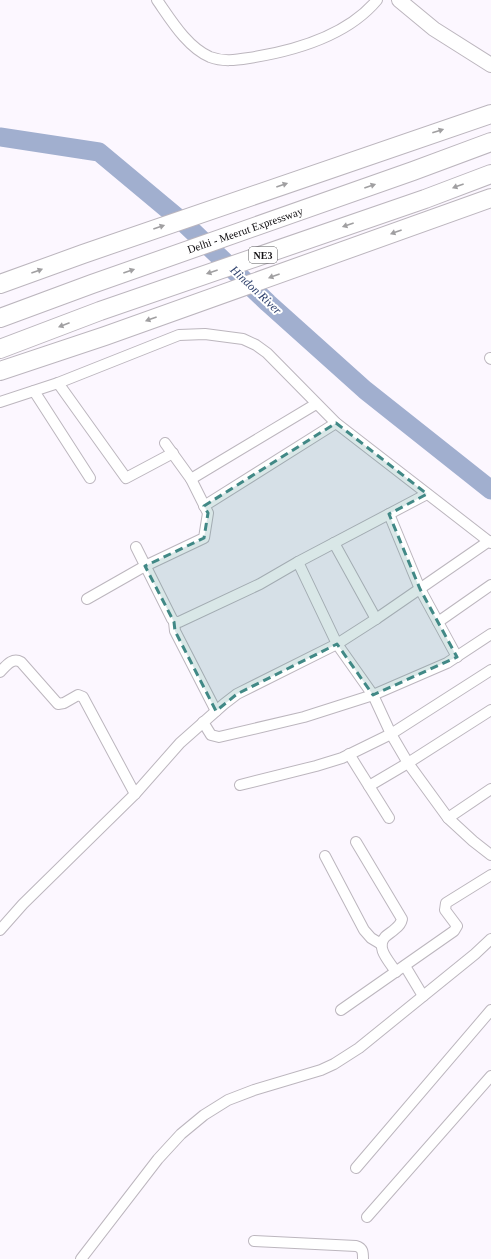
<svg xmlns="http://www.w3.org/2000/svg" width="491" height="1259" font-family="'Times New Roman',serif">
  <rect width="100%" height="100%" fill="#fcf7ff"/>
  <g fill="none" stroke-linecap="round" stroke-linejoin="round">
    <path stroke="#a1afcf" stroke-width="19" d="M0,137L99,152L184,223L268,303L365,390L491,490"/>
    <g stroke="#bcb6be" stroke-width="12">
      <g id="street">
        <path d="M157,0C171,20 187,47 210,57C223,62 236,60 249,58C294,51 347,36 377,0"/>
        <path d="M490,358L491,359"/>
        <path d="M58,383L126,478L173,453"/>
        <path d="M34,391L90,478"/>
        <path d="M0,402L58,383L179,335L205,334L243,339L256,345L267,353L336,423L491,543"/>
        <path d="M165,443L191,479L316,404"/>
        <path d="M204,506L336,423"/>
        <path d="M389,514L420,589L457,657"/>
        <path d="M334,543L376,619"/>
        <path d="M136,547L172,619L175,622H179L260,584L298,562L427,494"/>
        <path d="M298,562L337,644L373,695L391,734L408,763L448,818L473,841L491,855"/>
        <path d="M87,599L145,566L204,538L208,513L191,479"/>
        <path d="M174,622L175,631L216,711"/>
        <path d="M438,622L491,585"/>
        <path d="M0,672C6,666 12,657 21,662L58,704L64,703L78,695L83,697L135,794"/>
        <path d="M203,722L211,735L219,737L304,717L373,695L447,663L491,634"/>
        <path d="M349,754L389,818"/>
        <path d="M240,785L316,766L342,758L391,734L491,670"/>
        <path d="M369,786L408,763L491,710"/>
        <path d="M448,818L491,789"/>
        <path d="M356,842L402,919C401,924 399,926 395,929C392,932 388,934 385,937C375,948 390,962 396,972"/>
        <path d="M325,856L364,930L371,938L381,944"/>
        <path d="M0,930L23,904L135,794L180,743L224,704L237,694L337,644L376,619L489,541"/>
        <path d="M405,966L423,996"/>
        <path d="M341,1010L454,931L457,926L445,910L446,903L491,875"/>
        <path d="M356,1168L491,1010"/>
        <path d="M367,1217L491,1076"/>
        <path d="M254,1241L356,1246C363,1248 363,1252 363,1259"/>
        <path d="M81,1259L158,1159L181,1134L204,1115L228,1100L254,1090L321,1070L334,1064L359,1048L475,954L491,939"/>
      </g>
    </g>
    <g stroke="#bcb6be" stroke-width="16">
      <path id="secondary" d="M399,0L434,29L491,65"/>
    </g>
    <g stroke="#bcb6be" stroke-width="20">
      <g id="highway">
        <path d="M0,284L83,254L491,114"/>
        <path d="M0,318L92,284L413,171L491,142"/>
        <path d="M0,349L100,311L425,199L491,174"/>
        <path d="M0,371L105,336L491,198"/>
      </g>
    </g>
    <use href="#street" stroke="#fff" stroke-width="10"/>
    <use href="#secondary" stroke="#fff" stroke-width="14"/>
    <use href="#highway" stroke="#fff" stroke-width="18"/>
  </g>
  <defs><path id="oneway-solid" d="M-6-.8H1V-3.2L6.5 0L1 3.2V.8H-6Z"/></defs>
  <g fill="#a09fa1">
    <use href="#oneway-solid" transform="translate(438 131) rotate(-18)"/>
    <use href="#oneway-solid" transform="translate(282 185) rotate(-19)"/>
    <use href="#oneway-solid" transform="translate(370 186) rotate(-19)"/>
    <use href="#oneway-solid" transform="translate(458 186) rotate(160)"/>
    <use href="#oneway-solid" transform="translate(348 225) rotate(161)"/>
    <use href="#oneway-solid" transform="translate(159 227) rotate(-19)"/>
    <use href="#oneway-solid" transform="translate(396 232) rotate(160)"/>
    <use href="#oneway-solid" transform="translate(37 271) rotate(-20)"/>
    <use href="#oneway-solid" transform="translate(129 271) rotate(-19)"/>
    <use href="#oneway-solid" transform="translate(212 272) rotate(161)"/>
    <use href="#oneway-solid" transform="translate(274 276) rotate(160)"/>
    <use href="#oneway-solid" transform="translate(151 319) rotate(160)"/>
    <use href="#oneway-solid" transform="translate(64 325) rotate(159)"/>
  </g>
  <path fill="#418986" fill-opacity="0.2" stroke="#418986" stroke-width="3" stroke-dasharray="8 5" stroke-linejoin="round" d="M336,423L427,494L389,514L420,589L457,657L373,695L337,644L237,694L216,711L175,631L174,622L145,566L204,538L208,513L204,506Z"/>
  <g text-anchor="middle" stroke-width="4" stroke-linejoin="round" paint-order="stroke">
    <rect fill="#fff" stroke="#59585a" stroke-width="1" x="249" y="247" width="28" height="16" rx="3"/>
    <g font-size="10" font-weight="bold" fill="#121013">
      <text x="263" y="259">NE3</text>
    </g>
    <g font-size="11" fill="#121013" stroke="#fff">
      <text transform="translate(245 230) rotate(-19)" y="4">Delhi - Meerut Expressway</text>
    </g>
    <g font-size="12" font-style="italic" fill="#2d3f6b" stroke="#fff">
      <text transform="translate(256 290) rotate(43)" y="4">Hindon River</text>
    </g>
  </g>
</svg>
